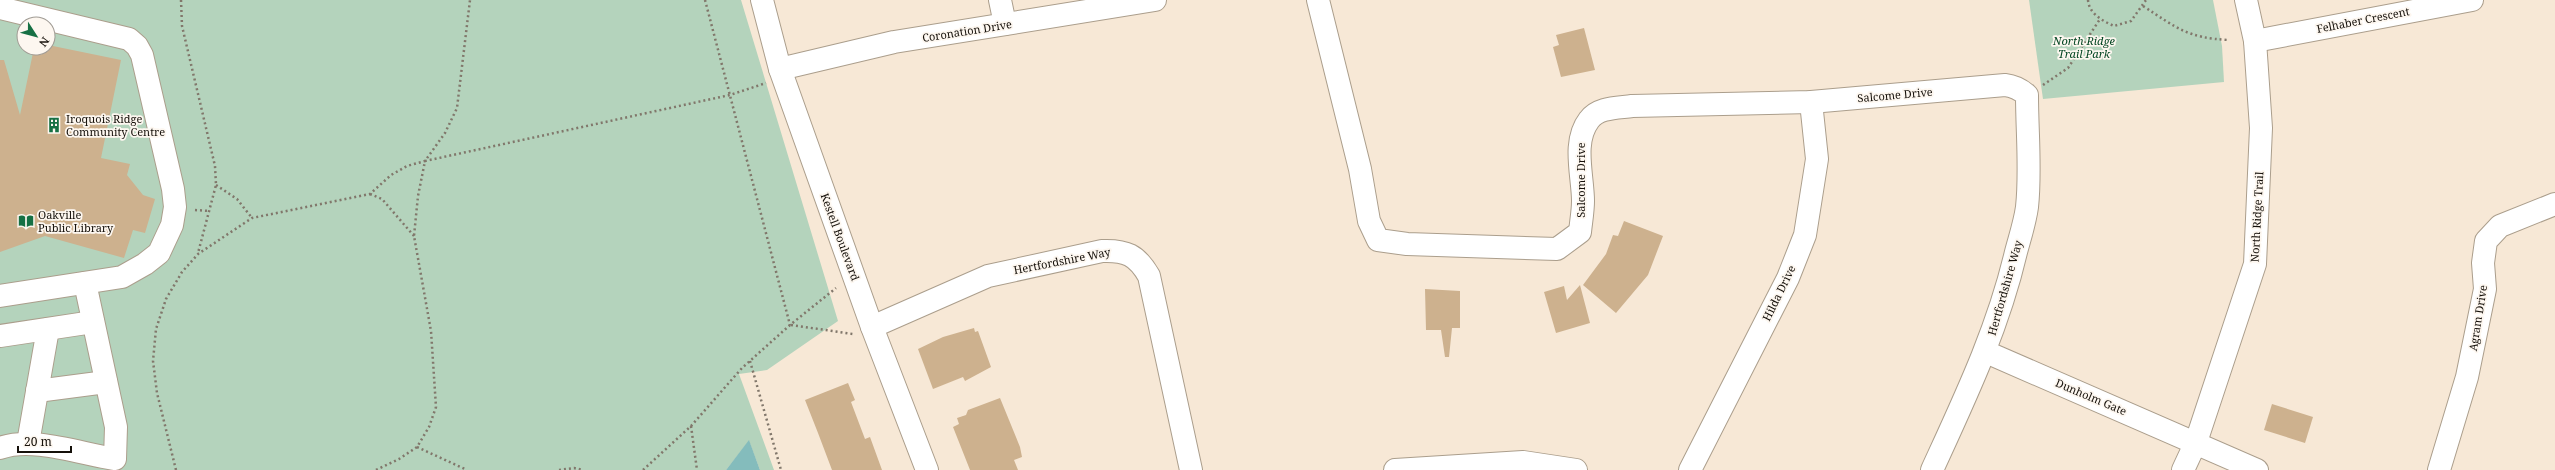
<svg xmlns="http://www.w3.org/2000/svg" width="2555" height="470" font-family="'Noto Serif',serif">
  <rect width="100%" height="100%" fill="#f7e8d6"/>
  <g fill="#b4d3bc" fill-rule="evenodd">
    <path d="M0,0H741L838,321L767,370L739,374L774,470H760L749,441L726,470H0ZM24,24H48V48H24Z"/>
    <path d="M2029,0H2213L2222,46L2224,82L2043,99Z"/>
  </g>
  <path fill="#84bcbc" d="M749,440L760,470H726Z"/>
  <g fill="#cdb18e">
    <path d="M1584,28L1595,70L1561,77L1553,47L1559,45L1556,35Z"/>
    <path d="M48,45L121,60L101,158L130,164L127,175L143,195L155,199L145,233L133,230L124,258L45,236L0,252V60H4L20,115L34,48H48Z"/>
    <path d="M1624,221L1663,236L1648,275L1616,313L1583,285L1606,254L1613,235L1618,236Z"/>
    <path d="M1580,285L1590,323L1556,333L1544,292L1564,286L1567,300Z"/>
    <path d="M1425,289L1460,291V328H1452L1449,357H1445L1441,330H1426Z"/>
    <path d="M974,328L975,332L978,331L991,367L965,381L963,377L933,389L918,349L943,337Z"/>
    <path d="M848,383L855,400L851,402L865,439L870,437L882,470H832L818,433L805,400Z"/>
    <path d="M1000,398L1020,447L1022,457L1014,460L1018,470H970L953,427L959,424L957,418L966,415L968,410Z"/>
    <path d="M2272,404L2313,417L2305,443L2264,430Z"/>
  </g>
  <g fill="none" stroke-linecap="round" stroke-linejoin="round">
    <g stroke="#ab9e8c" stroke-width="24">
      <g id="minor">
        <path d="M762,0L780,69L872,327L927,470"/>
        <path d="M1000,0L1005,24"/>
        <path d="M1318,0L1360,169L1369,221L1378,240L1407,244L1557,249L1580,232C1581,222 1583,211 1583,201C1583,176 1572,142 1589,120C1598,107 1618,108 1632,106L1811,102L2005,85C2014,86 2020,89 2027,95C2027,132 2031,171 2027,207C2025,222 2020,237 2016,252C1998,329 1965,398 1932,470"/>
        <path d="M0,8L129,39L137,46L142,55L173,189L175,207L172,225L159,253L145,264L122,277L0,296"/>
        <path d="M2255,41L2472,0"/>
        <path d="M780,69L894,42L1155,0"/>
        <path d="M872,327L988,276L1102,251C1126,250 1137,255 1149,276L1191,470"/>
        <path d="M0,336L93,322"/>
        <path d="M1986,352L2257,470"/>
        <path d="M37,391L106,382"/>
        <path d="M28,443L48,329"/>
        <path d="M0,448C32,436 81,454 115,459L116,427L85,283"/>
        <path d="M1395,470L1523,462L1576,470"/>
        <path d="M1690,470L1788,278L1805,235L1817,159L1811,102"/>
        <path d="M2183,470L2196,442L2255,264L2261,128L2255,41L2246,0"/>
        <path d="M2439,470L2467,377L2485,289L2483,263L2486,241L2500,226L2555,204"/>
      </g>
    </g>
    <g stroke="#81776b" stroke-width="2.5" stroke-dasharray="2 3" stroke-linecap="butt">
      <path d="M181,0L182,26L215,166L216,185L198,253"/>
      <path d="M705,0L790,325"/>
      <path d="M2088,0C2089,14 2103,21 2114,26L2131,21L2146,0"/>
      <path d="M2143,6C2177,28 2187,38 2229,40"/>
      <path d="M2043,85L2068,68L2100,19"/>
      <path d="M216,185L237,199L252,218"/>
      <path d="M370,194L382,199L414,236"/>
      <path d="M195,210L210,211"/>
      <path d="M791,325L853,334"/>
      <path d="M750,361L781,470"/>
      <path d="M691,426L697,470"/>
      <path d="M417,447L467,470"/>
      <path d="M176,470L157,393L153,361L156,329L166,299L182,272L198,254L252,218L370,194L391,175L407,166L425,161L445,133L457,108L470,0"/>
      <path d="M376,470L399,459L417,447L429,427L436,407L431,331L414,236L418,196L425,161L730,95L766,83"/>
      <path d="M559,470L574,468L583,470"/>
      <path d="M643,470L691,426L742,368L790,325L836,288"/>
    </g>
    <use href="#minor" stroke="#fff" stroke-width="22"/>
  </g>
  <defs>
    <g id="building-bare" transform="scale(1.2)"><path d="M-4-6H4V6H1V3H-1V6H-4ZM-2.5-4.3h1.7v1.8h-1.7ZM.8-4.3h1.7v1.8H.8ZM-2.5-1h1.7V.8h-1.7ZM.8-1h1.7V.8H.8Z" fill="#167044" stroke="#fdf7f0" stroke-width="2.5" paint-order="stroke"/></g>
    <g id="library-bare" transform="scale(1.2)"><path d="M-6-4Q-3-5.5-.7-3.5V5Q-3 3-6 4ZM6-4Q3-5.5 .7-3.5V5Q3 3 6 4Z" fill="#167044" stroke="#fdf7f0" stroke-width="2.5" paint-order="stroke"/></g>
  </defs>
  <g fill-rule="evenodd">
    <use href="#building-bare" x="54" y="125"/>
    <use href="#library-bare" x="26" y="221"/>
  </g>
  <g text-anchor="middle" stroke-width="3.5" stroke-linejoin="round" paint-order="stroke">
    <g font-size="11" fill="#15100a" stroke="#fdf7f0">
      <text transform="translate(2363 20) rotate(-11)" y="4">Felhaber Crescent</text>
      <text transform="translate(967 31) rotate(-9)" y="4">Coronation Drive</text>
      <text transform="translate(1895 95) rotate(-5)" y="4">Salcome Drive</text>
      <text transform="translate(1581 180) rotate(-90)" y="4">Salcome Drive</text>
      <text transform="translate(2257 217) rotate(-87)" y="4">North Ridge Trail</text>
      <text transform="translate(840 237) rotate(70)" y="4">Kestell Boulevard</text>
      <text transform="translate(1062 261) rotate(-11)" y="4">Hertfordshire Way</text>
      <text transform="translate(2005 288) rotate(-74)" y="4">Hertfordshire Way</text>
      <text transform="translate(1779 293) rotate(-64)" y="4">Hilda Drive</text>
      <text transform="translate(2478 318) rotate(-81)" y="4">Agram Drive</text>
      <text transform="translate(2091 397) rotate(23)" y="4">Dunholm Gate</text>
    </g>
    <g font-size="11" font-style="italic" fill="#004420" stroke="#fdf7f0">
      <text x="2084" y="45">North Ridge<tspan x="2084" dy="13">Trail Park</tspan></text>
    </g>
    <g font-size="11" fill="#15100a" stroke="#fdf7f0" text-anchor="start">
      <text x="66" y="123">Iroquois Ridge<tspan x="66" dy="13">Community Centre</tspan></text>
      <text x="38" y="219">Oakville<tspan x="38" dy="13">Public Library</tspan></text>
    </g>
  </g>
  <g transform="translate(36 36) rotate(126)"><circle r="19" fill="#fdf7f0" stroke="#a09b94"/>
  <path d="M0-3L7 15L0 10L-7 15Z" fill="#167044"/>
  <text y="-6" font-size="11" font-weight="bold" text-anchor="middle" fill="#15100a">N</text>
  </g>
  <path d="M18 446v6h53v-6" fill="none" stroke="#15100a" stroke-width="2"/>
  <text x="24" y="446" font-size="12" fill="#15100a" stroke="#fdf7f0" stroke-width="3" paint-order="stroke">20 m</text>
</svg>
